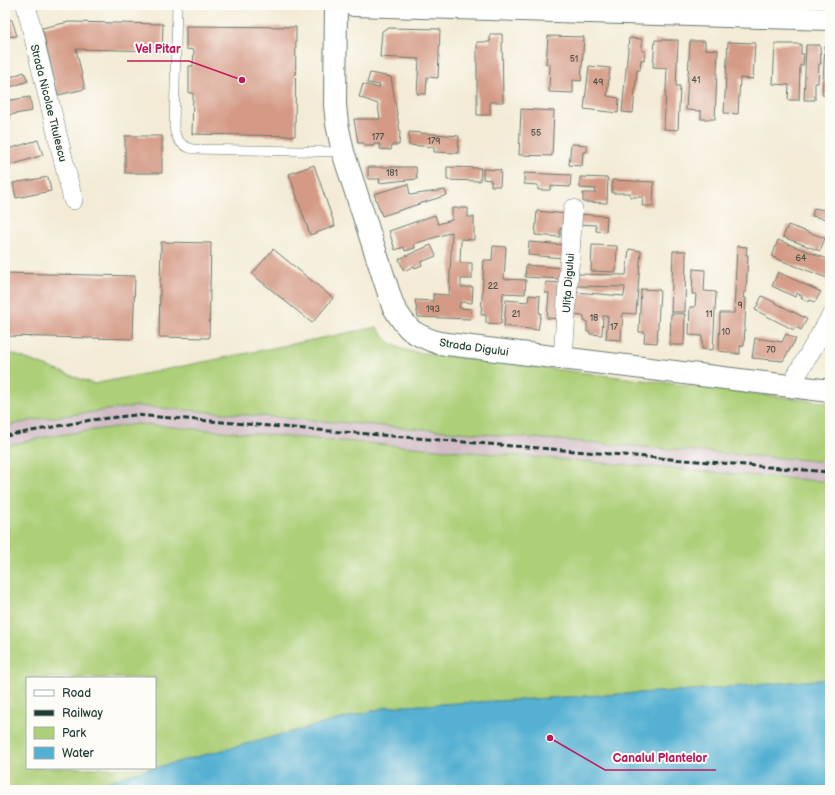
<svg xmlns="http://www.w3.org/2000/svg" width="835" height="795" font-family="'Balsamiq Sans',sans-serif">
  <rect width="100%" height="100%" fill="#fdfcf7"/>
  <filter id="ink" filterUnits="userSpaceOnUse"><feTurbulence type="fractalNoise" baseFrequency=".025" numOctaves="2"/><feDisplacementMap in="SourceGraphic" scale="8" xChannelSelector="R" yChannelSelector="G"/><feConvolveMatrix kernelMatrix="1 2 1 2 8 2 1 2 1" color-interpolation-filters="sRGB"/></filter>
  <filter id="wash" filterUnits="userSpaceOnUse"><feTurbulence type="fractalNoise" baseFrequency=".012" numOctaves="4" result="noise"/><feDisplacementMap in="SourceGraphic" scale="16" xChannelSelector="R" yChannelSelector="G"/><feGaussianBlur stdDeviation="0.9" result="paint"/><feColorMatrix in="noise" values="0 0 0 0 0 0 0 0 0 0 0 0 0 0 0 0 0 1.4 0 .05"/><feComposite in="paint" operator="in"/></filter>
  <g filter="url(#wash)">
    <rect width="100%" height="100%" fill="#f3ebd6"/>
    <path fill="#d2bdc6" d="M138,406L830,462V482L137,424L45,437L5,446V426L40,419Z"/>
    <g fill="#adcf78" stroke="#668656">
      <path d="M377,327C386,342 397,349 414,352L830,403V462L138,406L40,419L5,426V351L94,384Z"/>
      <path d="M137,424L830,482V679L693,690L387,707L155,768V678H27V768H155L83,790H5V446L45,437Z"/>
    </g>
    <path fill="#54b0d2" stroke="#3a7683" d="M830,679V790H83L127,775L387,707L693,690Z"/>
    <g id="blocks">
      <g fill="#d49a85">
        <path d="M5,19L12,20L17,36L5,37Z"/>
        <path d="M69,22L163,24L162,51L76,49L85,89L58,95L42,28Z"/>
        <path d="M186,26L296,27L295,136L192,134L193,93H189V66H193L194,50L186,49Z"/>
        <path d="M387,28L440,29L438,78L427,77L426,94H417L419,59L380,57L382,31Z"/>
        <path d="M490,34H502L503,102H490V115H477V42H490Z"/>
        <path d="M548,36L584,37L581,81L573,80V93L549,92L550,64H546Z"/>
        <path d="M629,38L642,39V51H645L644,60H641L640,70H637L633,113L622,112Z"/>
        <path d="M655,40H678L676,86H680L678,130L664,129L667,68L653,67Z"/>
        <path d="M690,41H705V49L718,50L715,119H701V111L686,110Z"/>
        <path d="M728,42L755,43L753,79L740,78L738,114L724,113Z"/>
        <path d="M775,44H801V54H804L803,65H800L799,100H788L789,85L773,84Z"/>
        <path d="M806,45H820L821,64H819L818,83H815V100H804Z"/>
        <path d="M825,46H830V95H822Z"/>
        <path d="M589,66L610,68L607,96L619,98L618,113L584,109Z"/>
        <path d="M24,72L28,81L5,89V79Z"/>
        <path d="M370,73L391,77L400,132L399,145H392L391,150L380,149V144H374V146H364V143H358L354,119H380L378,104L359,97L363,84L379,88L380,85L367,83Z"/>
        <path d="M30,97L32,111L9,115L10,120L5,121V101Z"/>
        <path d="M521,109L554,111L552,156L519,155Z"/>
        <path d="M409,132L459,136L458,153L434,152V147L409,145Z"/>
        <rect x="125" y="136" width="37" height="37"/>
        <path d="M38,140L43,155L5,167V150Z"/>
        <path d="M571,144L587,145V152H583L582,166L569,165Z"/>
        <path d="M314,165L335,226L310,235L289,174Z"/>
        <path d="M368,167H416L417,179L379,183L380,179H368Z"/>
        <path d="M447,167L481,168L480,181L447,180Z"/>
        <path d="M483,169L501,170L500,186H491V180L483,179Z"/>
        <path d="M524,173L571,175L570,187L551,186L550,190H538V185L524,184Z"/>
        <path d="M48,177L51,191L16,198L13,183Z"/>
        <path d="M580,177L608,178L607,203L583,202V193H595L596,189L580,188Z"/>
        <path d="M612,180L654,182L653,206H642L643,197H630V193H612Z"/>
        <path d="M408,184L410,195L445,190L447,195L382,216L374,194Z"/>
        <path d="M452,208H468V217H474V240L461,239L460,263H472V279H461V287H473L472,303L460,302L459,308L471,309L470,319L418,317L415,300L433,301V294L449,295L452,232L414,244L415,248L405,251L404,247L395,250L389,231L435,215L438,224L452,220Z"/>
        <path d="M814,208L830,211V220L812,216Z"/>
        <path d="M537,211L567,214L566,229L560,228V237L535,235Z"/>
        <path d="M578,214L607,216L606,232L596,231V225L577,224Z"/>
        <path d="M788,225L825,238L820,251L783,237Z"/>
        <path d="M778,240L830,260V274L827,278L772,257Z"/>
        <path d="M161,242L211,243L209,338L159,337Z"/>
        <path d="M529,242L564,245L563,258L528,255Z"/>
        <path d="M431,245L436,256L421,262L422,265L415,268L414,266L404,271L399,259Z"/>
        <path d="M592,245L617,246L616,272L591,271Z"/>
        <path d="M493,246L506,247L504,279L526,280L525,294L503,293L501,324L486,323V315H481L484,260H492Z"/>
        <path d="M737,246L747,247L746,255H748L746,292H744L743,298H746L744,346H740V354L719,351L720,313H734Z"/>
        <path d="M273,249L333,298L312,323L252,274Z"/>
        <path d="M629,249L641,251L636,314L623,313L621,340L606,339L608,316H603L602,335L590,334V332H587V321H584V316L572,315L574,292L624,296L625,287L576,286V274L626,275Z"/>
        <path d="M673,251H686L685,312H671Z"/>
        <path d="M526,265L563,268L562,279L525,277Z"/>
        <path d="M693,269L705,270L704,291L716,292L713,350L702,349V336L689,335L690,307H695L696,294H692Z"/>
        <path d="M778,272L821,292L815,302L810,300L809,302L801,298L802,296L797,293L795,297L772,286Z"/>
        <path d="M5,273L135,276L133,339L5,336Z"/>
        <path d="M546,282L563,283L560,319L547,318L549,293H545Z"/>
        <path d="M641,289L660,290L657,343L644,342L645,332H639Z"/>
        <path d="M529,295L540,296L539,313H541L538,330L504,326L506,300L528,302Z"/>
        <path d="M762,296L807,319L801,330L796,327L794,330L755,310Z"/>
        <path d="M671,314H685L684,345H670Z"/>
        <path d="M786,334L796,339L783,361L752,358L755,338L782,342Z"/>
      </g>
    </g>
  </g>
  <g filter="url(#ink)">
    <use href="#blocks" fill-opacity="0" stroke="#697a6d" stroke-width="1"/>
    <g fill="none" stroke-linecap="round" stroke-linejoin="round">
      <g stroke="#697a6d" stroke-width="10">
        <path id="lane" d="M177,5L174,126C175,138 180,146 193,149L343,152"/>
      </g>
      <g stroke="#697a6d" stroke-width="20">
        <g id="street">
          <path d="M26,5L73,200"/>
          <path d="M563,358L573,209"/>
          <path d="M791,385L830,318"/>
        </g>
      </g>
      <g stroke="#697a6d" stroke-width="24">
        <g id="secondary">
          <path d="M336,5L335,105L337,124L343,152L393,306C408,331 412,334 439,343L830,391"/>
          <path d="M354,5L830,19"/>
        </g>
      </g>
      <use href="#lane" stroke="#fff" stroke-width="9"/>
      <use href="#street" stroke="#fff" stroke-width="19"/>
      <use href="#secondary" stroke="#fff" stroke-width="22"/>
      <path stroke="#1f3d34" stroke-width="3" stroke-dasharray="6 3" stroke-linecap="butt" d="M5,436L91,420L136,415L830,472"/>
    </g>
  </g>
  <g text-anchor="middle" stroke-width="4" stroke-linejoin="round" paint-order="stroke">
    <g font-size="9" fill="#4c5448">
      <text x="574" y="62">51</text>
      <text x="696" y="83">41</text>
      <text x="598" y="85">49</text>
      <text x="536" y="136">55</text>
      <text x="378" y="140">177</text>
      <text x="434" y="144">179</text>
      <text x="392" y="176">181</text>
      <text x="801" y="261">64</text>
      <text x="493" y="289">22</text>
      <text x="740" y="308">9</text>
      <text x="433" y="312">193</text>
      <text x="516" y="317">21</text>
      <text x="709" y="317">11</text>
      <text x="594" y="321">18</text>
      <text x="614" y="330">17</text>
      <text x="726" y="335">10</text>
      <text x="771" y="353">70</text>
    </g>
    <g font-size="11" fill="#1f3d34" stroke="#fdfcf7">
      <text transform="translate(49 103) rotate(76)" y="4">Strada Nicolae Titulescu</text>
      <text transform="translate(568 283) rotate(-86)" y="4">Ulița Digului</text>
      <text transform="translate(474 347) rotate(8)" y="4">Strada Digului</text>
    </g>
  </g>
  <path fill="none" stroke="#c2185b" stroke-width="1.5" d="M242 80L189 61H127M550 738L605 770H716"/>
  <g fill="#c2185b" stroke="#fdfcf7" stroke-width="1.5">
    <circle cx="242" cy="80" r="4"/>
    <circle cx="550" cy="738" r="4"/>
  </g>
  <g font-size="12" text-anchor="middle" font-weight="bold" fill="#c2185b" stroke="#fdfcf7" stroke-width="4" stroke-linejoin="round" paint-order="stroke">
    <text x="158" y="53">Vel Pitar</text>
    <text x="660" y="762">Canalul Plantelor</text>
  </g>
  <rect width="835" height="795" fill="none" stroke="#fdfcf7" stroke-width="20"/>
  <rect x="26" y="677" width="130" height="92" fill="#fdfcf7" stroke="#a4b0a9"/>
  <rect x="34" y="690" width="20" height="6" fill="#ffffff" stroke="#a4b0a9"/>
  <text x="62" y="697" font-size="12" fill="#1f3d34">Road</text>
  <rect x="34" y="710" width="20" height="6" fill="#1f3d34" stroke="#a4b0a9"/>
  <text x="62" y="717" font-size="12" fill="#1f3d34">Railway</text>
  <rect x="34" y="727" width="20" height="12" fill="#adcf78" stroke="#a4b0a9"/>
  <text x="62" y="737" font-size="12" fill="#1f3d34">Park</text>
  <rect x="34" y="747" width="20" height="12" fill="#54b0d2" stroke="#a4b0a9"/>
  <text x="62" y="757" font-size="12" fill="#1f3d34">Water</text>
</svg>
